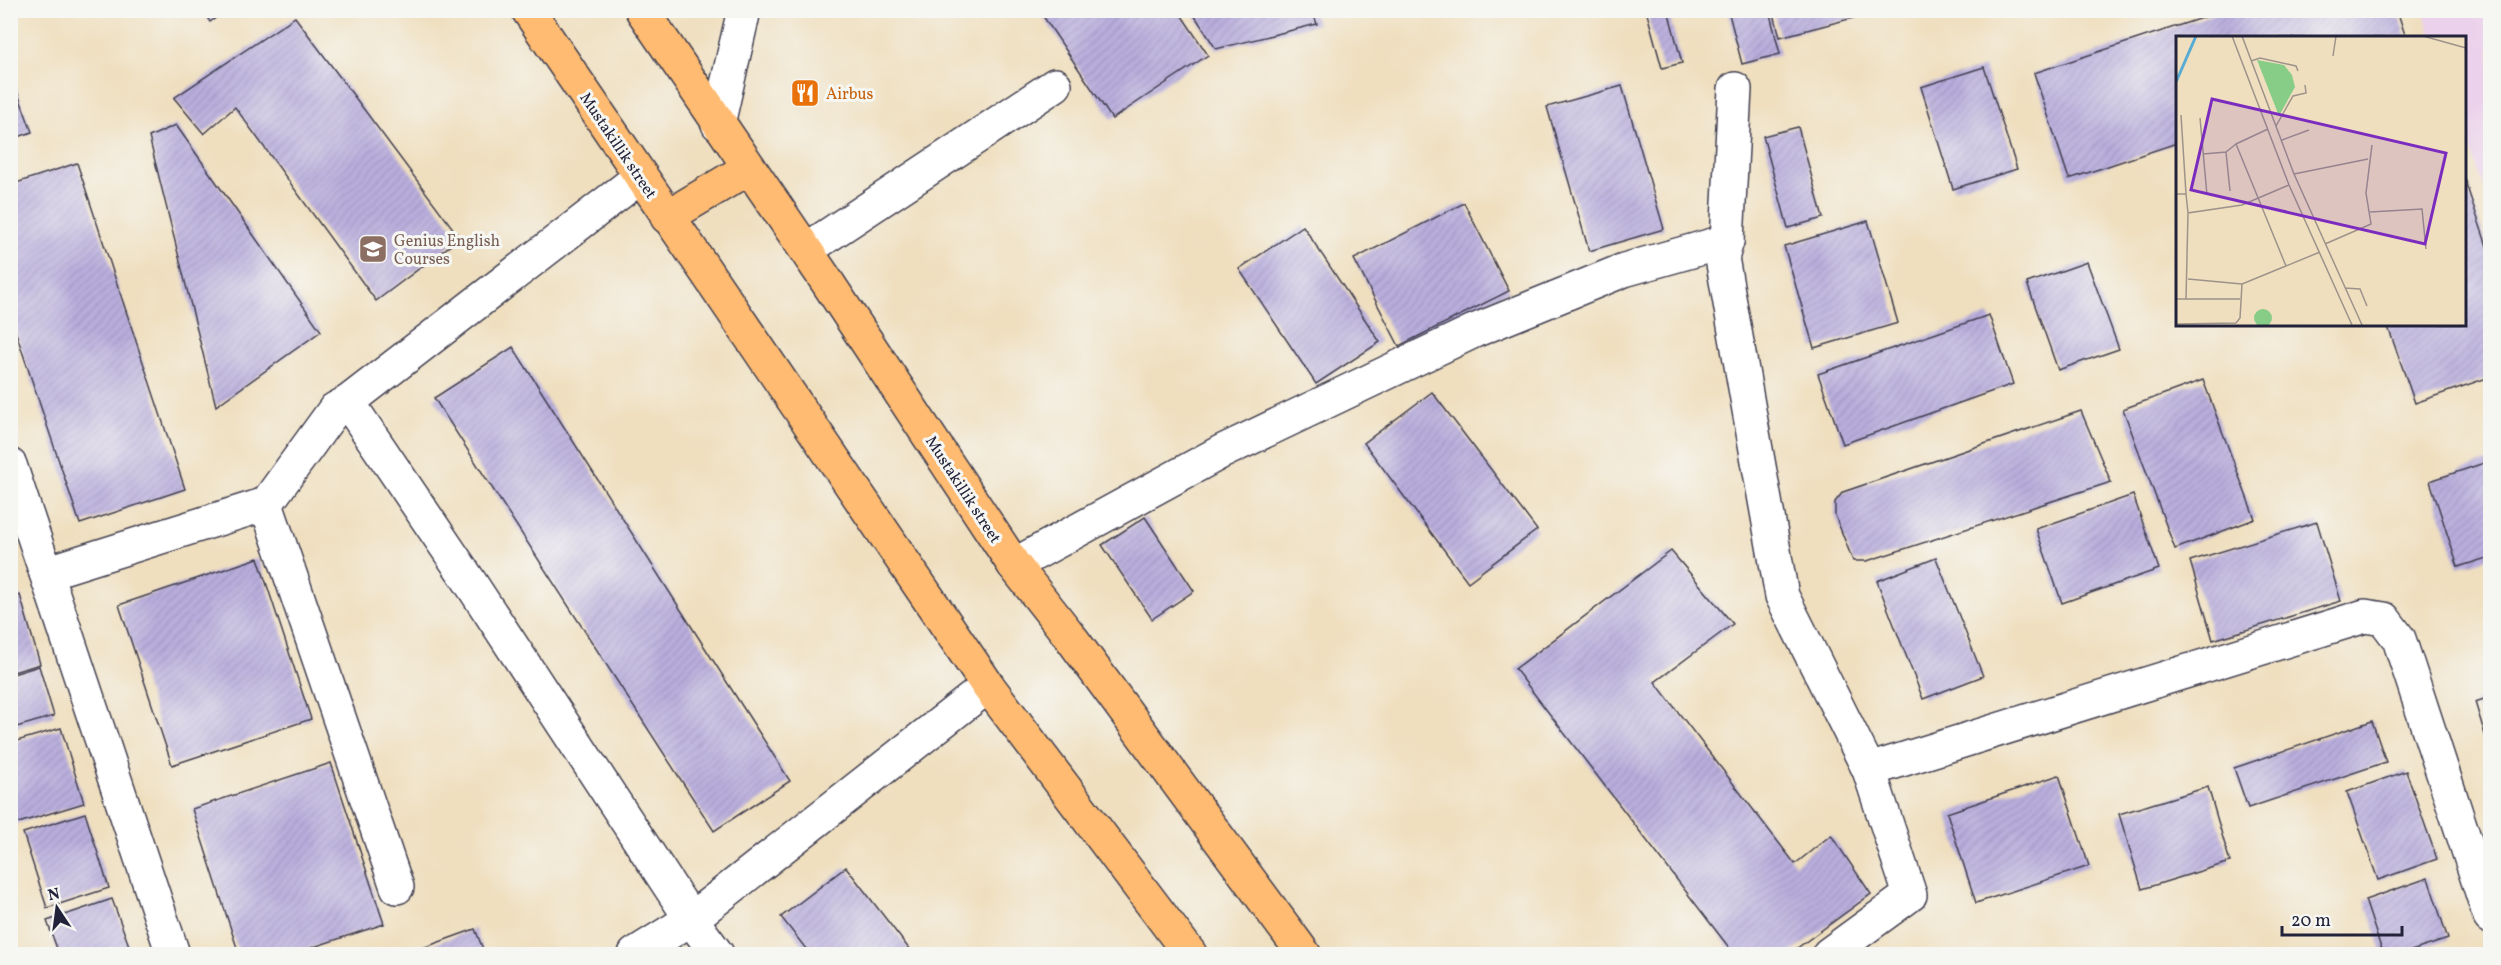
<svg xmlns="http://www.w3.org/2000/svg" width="2501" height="965" font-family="Vollkorn,serif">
  <defs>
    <pattern id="building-hatch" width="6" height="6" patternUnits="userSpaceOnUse" patternTransform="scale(1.5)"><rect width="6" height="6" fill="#b9aedd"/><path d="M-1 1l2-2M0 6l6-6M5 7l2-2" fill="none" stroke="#9f95bf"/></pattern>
  </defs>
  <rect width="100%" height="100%" fill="#f6f6f2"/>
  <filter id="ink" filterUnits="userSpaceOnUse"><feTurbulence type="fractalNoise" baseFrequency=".0167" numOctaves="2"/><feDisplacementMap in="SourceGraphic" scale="12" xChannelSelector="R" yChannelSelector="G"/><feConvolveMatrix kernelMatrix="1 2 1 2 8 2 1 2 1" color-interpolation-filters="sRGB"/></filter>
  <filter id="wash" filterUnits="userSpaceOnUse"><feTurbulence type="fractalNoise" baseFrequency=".008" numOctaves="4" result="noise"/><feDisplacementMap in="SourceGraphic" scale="24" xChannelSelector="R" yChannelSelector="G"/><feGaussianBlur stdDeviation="1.35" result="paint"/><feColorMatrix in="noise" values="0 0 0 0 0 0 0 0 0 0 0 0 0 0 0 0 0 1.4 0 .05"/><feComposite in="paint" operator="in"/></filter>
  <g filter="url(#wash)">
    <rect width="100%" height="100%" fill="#efdfbf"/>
    <path fill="#ebd1eb" d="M2423,11H2490V207L2464,129V38L2432,37Z"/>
    <g id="blocks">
      <g fill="url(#building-hatch)">
        <path d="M202,10H227L210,22Z"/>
        <path d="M1039,10H1178L1208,55L1112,119Z"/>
        <path d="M1191,10H1312L1317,24L1216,49Z"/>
        <path d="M1646,10H1668L1682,63L1662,68Z"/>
        <path d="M1728,10H1769L1780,54L1742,64Z"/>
        <path d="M1773,10H1880V11L1780,37Z"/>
        <path d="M2226,10H2397L2406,38H2177V143L2069,179L2034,73Z"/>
        <path d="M295,17L460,238L376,301L235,107L204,134L174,98Z"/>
        <path d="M1984,67L2017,169L1953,189L1921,87Z"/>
        <path d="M10,72L32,132L10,140Z"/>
        <path d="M1622,86L1664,229L1589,251L1547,107Z"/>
        <path d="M176,125L321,331L216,406L149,137Z"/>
        <path d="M1798,127L1823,218L1788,228L1763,136Z"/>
        <path d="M77,163L185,489L80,524L10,315V185Z"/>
        <path d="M2464,178L2490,255V377L2415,403L2387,324H2464Z"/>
        <path d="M1464,203L1509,291L1399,346L1354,259Z"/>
        <path d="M1868,221L1898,323L1814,348L1784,246Z"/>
        <path d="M1303,226L1380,342L1316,384L1239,269Z"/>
        <path d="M2087,262L2119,349L2058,370L2027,283Z"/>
        <path d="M1989,315L2013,384L1843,444L1818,374Z"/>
        <path d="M513,347L790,781L714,831L434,398Z"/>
        <path d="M2203,380L2255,519L2175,549L2123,409Z"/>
        <path d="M1432,392L1537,530L1468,582L1364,443Z"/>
        <path d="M2081,411L2111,482L1867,561H1853L1835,515V502L1843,492Z"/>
        <path d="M2490,461V557L2458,567L2430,481Z"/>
        <path d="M2133,495L2159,569L2062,603L2036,529Z"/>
        <path d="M1145,517L1194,591L1152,619L1102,545Z"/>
        <path d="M2317,522L2341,601L2213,640L2190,561Z"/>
        <path d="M1671,551L1733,624L1655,682L1795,864L1831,835L1871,894L1789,954H1734L1515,669Z"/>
        <path d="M258,558L311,719L172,765L119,605Z"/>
        <path d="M1936,558L1983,676L1923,699L1877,581Z"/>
        <path d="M20,595L40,664L10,673V597Z"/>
        <path d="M39,666L54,716L10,729V675Z"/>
        <path d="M2490,697V751L2475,702Z"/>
        <path d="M2372,721L2386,762L2248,808L2234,768Z"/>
        <path d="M61,728L84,803L15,824L10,808V743Z"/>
        <path d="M331,763L384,924L292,954H239L192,809Z"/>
        <path d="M2406,771L2437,859L2378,880L2347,792Z"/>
        <path d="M2059,775L2089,866L1976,903L1947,813Z"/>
        <path d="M2208,787L2230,862L2142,889L2119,814Z"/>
        <path d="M85,813L109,888L47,908L23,833Z"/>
        <path d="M846,867L913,954H810L781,917Z"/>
        <path d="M2428,878L2448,939L2402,954H2383L2365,900Z"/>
        <path d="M112,899L132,954H59L47,921Z"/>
        <path d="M475,929L485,954H406Z"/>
      </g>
    </g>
  </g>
  <g filter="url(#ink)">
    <use href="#blocks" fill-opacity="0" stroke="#413e4f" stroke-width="1.5"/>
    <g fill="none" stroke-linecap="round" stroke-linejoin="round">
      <g stroke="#413e4f" stroke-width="36">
        <g id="minor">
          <path d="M1735,89L1727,241L1722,258L1782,596L1869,770L1910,895L1829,954"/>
          <path d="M718,124L744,10"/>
          <path d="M640,177L348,402L468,579L691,919L717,954"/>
          <path d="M806,250L1055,85"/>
          <path d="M10,465L173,954"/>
          <path d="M266,504L397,887"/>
          <path d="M1014,565L1221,452L1474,331L1624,270L1727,241"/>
          <path d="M46,573L266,504L335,409L348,402"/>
          <path d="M1869,770L2365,616L2384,619L2399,639L2490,917"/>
          <path d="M635,954L691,919L988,686"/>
        </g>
      </g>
      <g stroke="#413e4f" stroke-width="36">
        <g id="major">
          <path d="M528,10L988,686L1190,954"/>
          <path d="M642,10L824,277L1014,565L1072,639L1304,954"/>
          <path d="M667,217L749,168"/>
        </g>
      </g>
      <use href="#minor" stroke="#fff" stroke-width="33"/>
      <use href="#major" stroke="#febb71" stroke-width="33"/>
    </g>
  </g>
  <defs>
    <g id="restaurant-square" transform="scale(1.5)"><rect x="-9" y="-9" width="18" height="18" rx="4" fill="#e8710a" stroke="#f6f6f2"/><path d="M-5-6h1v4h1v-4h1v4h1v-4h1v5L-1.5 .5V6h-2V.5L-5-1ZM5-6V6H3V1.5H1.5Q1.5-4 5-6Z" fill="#fff"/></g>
    <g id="school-square" transform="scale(1.5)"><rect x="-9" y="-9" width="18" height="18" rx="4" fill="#8d6e63" stroke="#f6f6f2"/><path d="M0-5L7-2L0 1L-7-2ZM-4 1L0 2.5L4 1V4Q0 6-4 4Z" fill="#fff"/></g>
  </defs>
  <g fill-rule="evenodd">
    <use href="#restaurant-square" x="805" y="93"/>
    <use href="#school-square" x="373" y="249"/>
  </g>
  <g text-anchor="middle" stroke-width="6" stroke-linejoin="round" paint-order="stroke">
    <g font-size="16" fill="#c56008" stroke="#f6f6f2" text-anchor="start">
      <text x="826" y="99">Airbus</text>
    </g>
    <g font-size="16" fill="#22223b" stroke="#f6f6f2">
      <text transform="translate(619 145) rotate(56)" y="6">Mustakillik street</text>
      <text transform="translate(964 489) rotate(57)" y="6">Mustakillik street</text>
    </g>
    <g font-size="16" fill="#785e54" stroke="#f6f6f2" text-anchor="start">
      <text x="394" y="246">Genius English<tspan x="394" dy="18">Courses</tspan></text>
    </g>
  </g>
  <g transform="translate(2176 36)">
    <rect width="290" height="290" fill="#efdfbf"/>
    <path d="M81,24L108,29L116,39L119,51L103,80ZM78 282a9 9 0 1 1 18 0a9 9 0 1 1-18 0Z" fill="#87cd87"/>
    <path fill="none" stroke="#58abd3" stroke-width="3" d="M0,46L20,0"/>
    <path fill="none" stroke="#9d938a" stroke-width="1.5" d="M56,0L113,149L176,289M66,0L118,138L186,289M247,0L290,12M157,20L160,0M75,25L84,22L120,30L122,35M5,79L10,158M24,82L31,159M100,90L117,60L130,57L129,49M92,93L60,108L110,230M106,104L133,94M50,116L54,155M27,118L50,116L60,108M118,138L192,123M0,158H10L12,177M194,176L246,173L250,213M149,208L195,188L190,157L196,109M12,243L66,248M169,252L184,253L191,270M0,263H64M10,263L12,177L66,169L113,149M0,288L60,287L64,282L66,248L144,216"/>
    <path fill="#7b2cbf" fill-opacity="0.15" stroke="#7b2cbf" stroke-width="3" d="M36,63L270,117L249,208L15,154Z"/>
    <rect width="290" height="290" fill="none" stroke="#22223b" stroke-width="3"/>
  </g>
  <rect width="2501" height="965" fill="none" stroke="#f6f6f2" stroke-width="36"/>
  <g transform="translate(57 908) rotate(347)" stroke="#f6f6f2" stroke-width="4.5" paint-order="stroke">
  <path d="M0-4.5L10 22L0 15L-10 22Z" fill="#22223b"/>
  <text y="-9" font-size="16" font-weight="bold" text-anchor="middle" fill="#22223b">N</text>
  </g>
  <path d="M2282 926v9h120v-9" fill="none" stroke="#22223b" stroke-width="3"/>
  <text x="2291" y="926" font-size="18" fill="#22223b" stroke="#f6f6f2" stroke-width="4.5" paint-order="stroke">20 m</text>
</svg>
